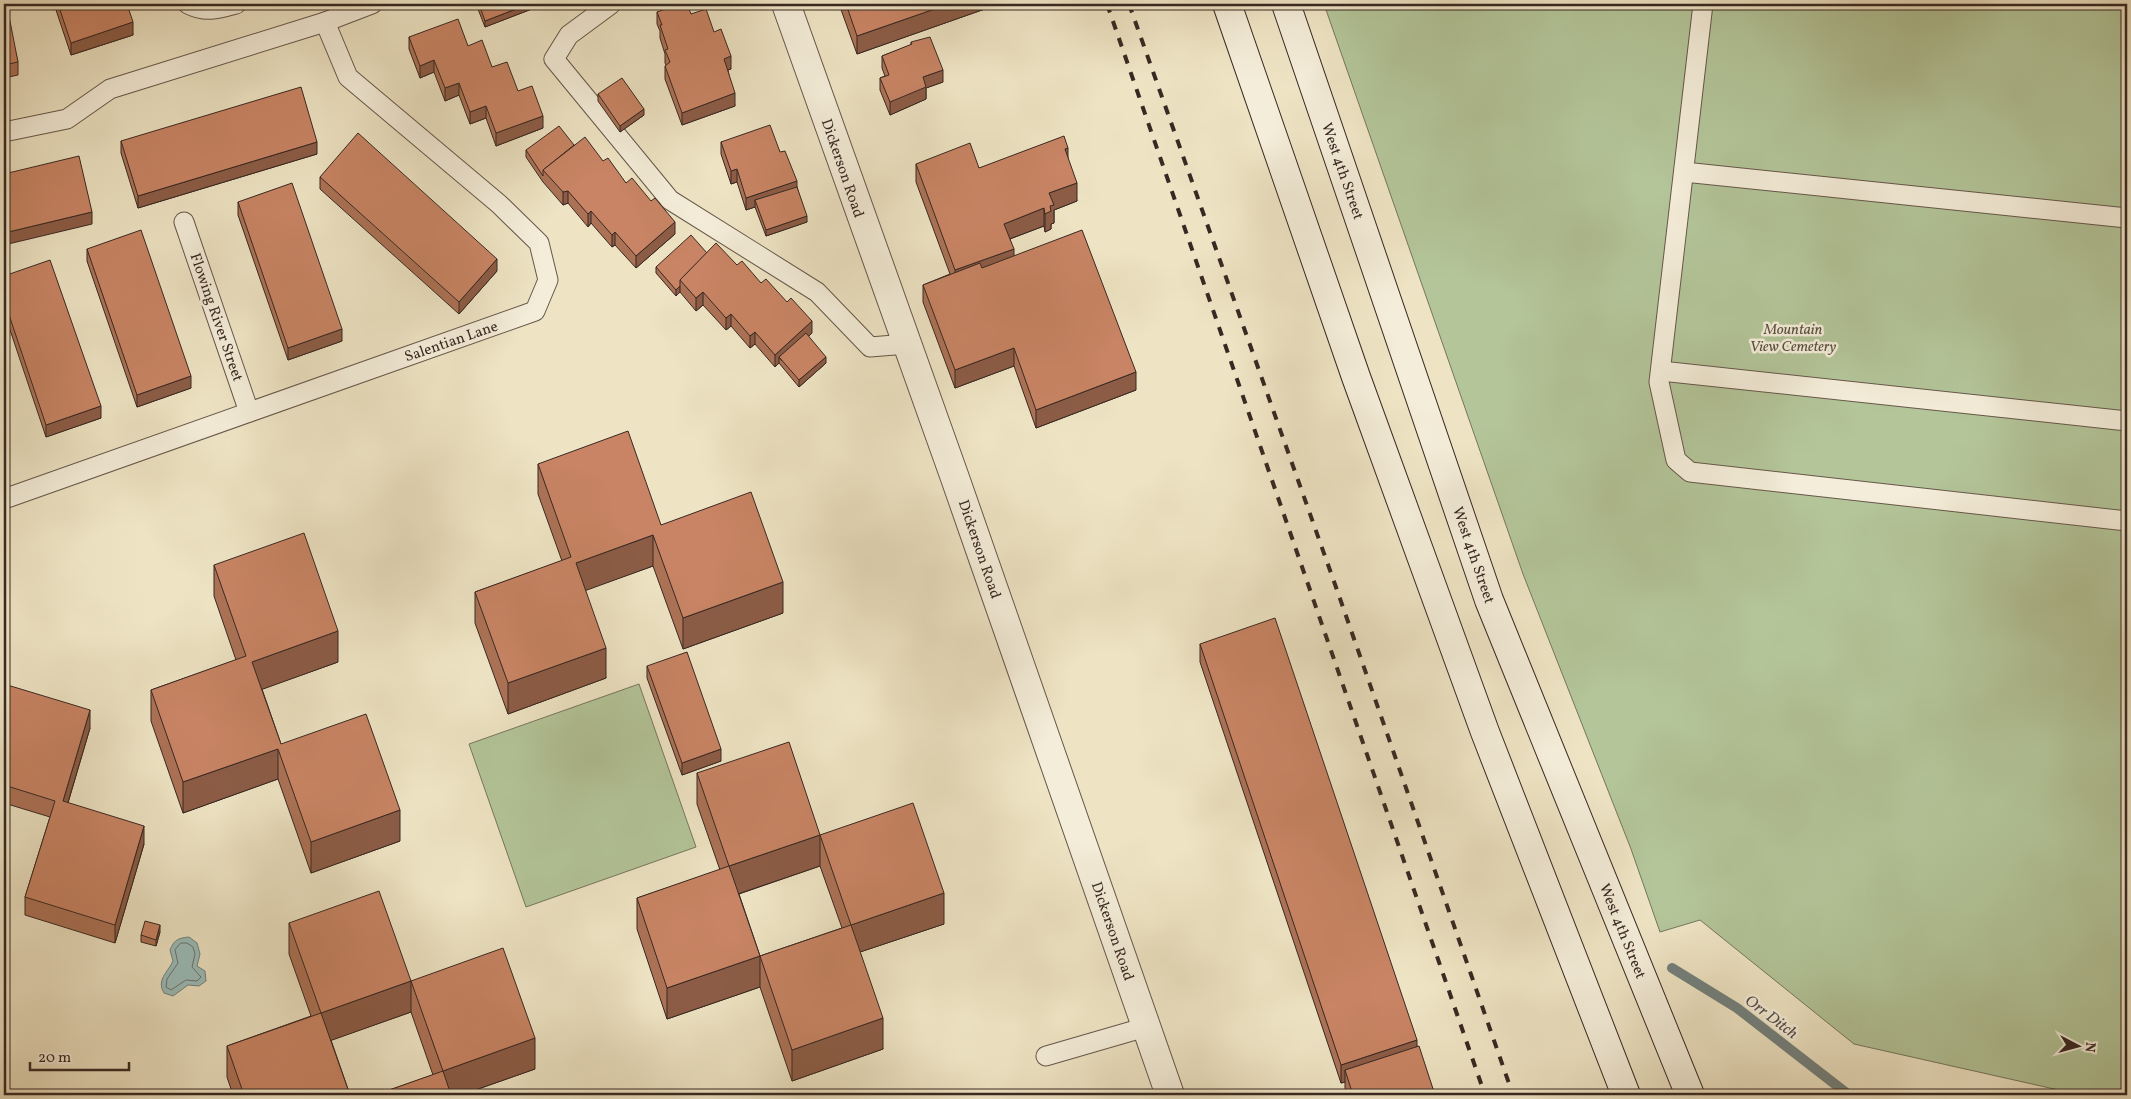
<svg xmlns="http://www.w3.org/2000/svg" width="2131" height="1099" font-family="Vollkorn,serif">
  <rect width="100%" height="100%" fill="#eee4c4"/>
  <filter id="stains"><feTurbulence type="fractalNoise" baseFrequency=".004" numOctaves="4"/><feColorMatrix values="0 0 0 0 .2 0 0 0 0 .09 0 0 0 0 .02 0 0 0 .5 -.17"/></filter>
  <radialGradient id="worn" r=".72"><stop offset=".6" stop-color="#630" stop-opacity="0"/><stop offset="1" stop-color="#630" stop-opacity=".3"/></radialGradient>
  <g fill="#b3c599" stroke="#76765e">
    <path d="M1324,4H2127V1095H2081L1854,1044L1700,920L1660,932L1631,849L1523,574Z"/>
    <path d="M639,684L696,847L526,907L469,744Z"/>
  </g>
  <path fill="#9bbdba" stroke="#73817e" d="M189,937L197,943L200,954L197,966L205,971L206,981L199,986L188,985L173,996L164,993C156,980 168,972 173,961L170,950C174,940 178,938 189,937Z"/>
  <g fill="none" stroke-linecap="round" stroke-linejoin="round">
    <path stroke="#6a726e" stroke-width="1" d="M181,943H187L193,947L195,954L192,967L201,977L197,981L186,980L171,990L166,987L167,979L178,963L175,950Z"/>
    <path stroke="#73817e" stroke-width="10" d="M1672,968L1737,1008L1849,1095"/>
    <g stroke="#66574b" stroke-width="21">
      <g id="service">
        <path d="M188,4C205,13 218,9 236,4"/>
        <path d="M611,4L569,35L554,59L670,200L817,292L870,347L907,344"/>
        <path d="M1703,4L1659,382L1676,460L1690,472L2127,521"/>
        <path d="M4,132L67,119L110,89L325,22L372,4"/>
        <path d="M1684,172L2127,218"/>
        <path d="M184,222L249,412"/>
        <path d="M1661,371L2127,421"/>
        <path d="M4,499L535,311L548,280L539,243L499,204L348,77L325,22"/>
        <path d="M1046,1056L1146,1027"/>
      </g>
    </g>
    <g stroke="#66574b" stroke-width="30">
      <path id="minor" d="M786,4L955,478L1170,1095"/>
    </g>
    <g stroke="#382823" stroke-width="30">
      <g id="secondary">
        <path d="M1227,4L1356,377L1485,732L1626,1095"/>
        <path d="M1286,4L1489,600L1690,1095"/>
      </g>
    </g>
    <use href="#service" stroke="#f4edd9" stroke-width="19"/>
    <use href="#minor" stroke="#f4edd9" stroke-width="28"/>
    <use href="#secondary" stroke="#f4edd9" stroke-width="28"/>
    <g stroke="#382823" stroke-width="4" stroke-dasharray="9 9" stroke-linecap="butt">
      <path d="M1107,4L1485,1095"/>
      <path d="M1129,4L1337,590L1513,1095"/>
    </g>
  </g>
  <g fill="#ac7256" stroke="#382823" fill-rule="evenodd">
    <path d="M54,4H127L133,35L71,55Z"/>
    <path d="M476,4H537V7L485,27Z"/>
    <path d="M839,4H999L857,54Z"/>
    <path d="M4,7L18,62V75L4,78Z"/>
    <path d="M657,12L691,14L714,32L731,69L728,70L735,106L682,125L665,79V66L666,65L665,63V54L660,38V31L657,24Z"/>
    <path d="M409,37L468,46L518,91L543,128L496,146L486,118L470,124L459,95L445,101L434,72L420,78L409,49Z"/>
    <path d="M911,42L943,82L926,88V99L890,115L880,90V78L885,76L882,68V56L911,45Z"/>
    <path d="M598,94L644,115L620,132L598,101Z"/>
    <path d="M121,141L317,154L138,208L121,153Z"/>
    <path d="M721,142L780,152L797,187L807,222L766,236L755,207L746,210L737,182L731,184L721,154Z"/>
    <path d="M574,145L603,161L626,183L675,234L636,268L615,245L612,247L591,223L588,227L568,203L563,205L543,182L526,157V150Z"/>
    <path d="M1068,159L1077,201L1054,210V223L1051,224V229L1045,232L1044,226L1010,239L1014,256L1136,390L1036,428L1014,366L955,388L923,302V285L950,274L916,182V164L979,168Z"/>
    <path d="M320,177L497,271L459,314L320,189Z"/>
    <path d="M238,202L342,341L288,360L238,215Z"/>
    <path d="M87,249L191,388L137,407L87,261Z"/>
    <path d="M707,253L737,265L761,283L812,333L808,337L826,363L799,387L779,363L775,367L755,344L750,348L731,326L726,330L703,305L696,311L680,292L676,296L656,273V267Z"/>
    <path d="M4,276L101,418L46,437L4,312Z"/>
    <path d="M538,464L661,525L783,613L683,649L653,566L585,590L606,678L508,714L475,623V592L562,561L538,494Z"/>
    <path d="M214,565L338,662L262,689L281,744L400,841L311,873L278,779L183,813L151,721V690L236,660L214,596Z"/>
    <path d="M1200,644L1417,1046L1435,1095H1347L1345,1088V1082L1341,1083L1200,662Z"/>
    <path d="M647,666L721,761L682,775L647,678Z"/>
    <path d="M4,684L90,728L68,803L144,844L115,943L25,915V897L50,817L4,803Z"/>
    <path d="M697,773L820,835L944,924L860,952L883,1049L792,1081L760,987L667,1019L637,929V898L720,870L697,804ZM820,866L842,928L760,956L739,894Z"/>
    <path d="M289,923L411,981L535,1069L461,1095H375L433,1075L411,1012L331,1040L350,1095H233L227,1077V1046L311,1016L289,954Z"/>
    <path d="M160,932L156,946L141,942V935Z"/>
  </g>
  <g fill="#8c5c46" stroke="#382823">
    <path d="M529,4H537V7L485,27V21Z"/>
    <path d="M949,4H999L857,54V36Z"/>
    <path d="M133,22V35L71,55V43Z"/>
    <path d="M731,56V69L724,71V59Z"/>
    <path d="M434,60V72L420,78V66Z"/>
    <path d="M943,70V82L926,88V99L890,115V102L923,77Z"/>
    <path d="M459,83V95L445,101V88Z"/>
    <path d="M735,93V106L682,125V113Z"/>
    <path d="M486,106V118L470,124V112Z"/>
    <path d="M644,109V115L620,132V126Z"/>
    <path d="M543,116V128L496,146V133Z"/>
    <path d="M317,142V154L138,208V196Z"/>
    <path d="M1068,148V166L1065,149Z"/>
    <path d="M737,169V182L731,184V171Z"/>
    <path d="M797,181V193L755,200V207L746,210V198Z"/>
    <path d="M1077,183V201L1054,210V223L1051,224V229L1045,232V214L1049,193Z"/>
    <path d="M568,191V203L563,205V192Z"/>
    <path d="M1044,208V226L1004,241V224Z"/>
    <path d="M591,211V223L588,227V214Z"/>
    <path d="M92,212V224L4,245V233Z"/>
    <path d="M807,216V222L766,236V230Z"/>
    <path d="M675,222V234L636,268V256Z"/>
    <path d="M615,232V245L612,247V235Z"/>
    <path d="M1014,249V266L955,288V270Z"/>
    <path d="M497,259V271L459,314V302Z"/>
    <path d="M680,286V292L676,296V290Z"/>
    <path d="M703,292V305L696,311V298Z"/>
    <path d="M731,314V326L726,330V318Z"/>
    <path d="M812,321V333L782,361L779,357V363L775,367V355Z"/>
    <path d="M342,329V341L288,360V348Z"/>
    <path d="M755,332V344L750,348V336Z"/>
    <path d="M1014,348V366L955,388V370Z"/>
    <path d="M826,357V363L799,387V380Z"/>
    <path d="M1136,372V390L1036,428V410Z"/>
    <path d="M191,376V388L137,407V395Z"/>
    <path d="M101,406V418L46,437V425Z"/>
    <path d="M653,535V566L576,594V563Z"/>
    <path d="M783,582V613L683,649V618Z"/>
    <path d="M338,631V662L252,693V662Z"/>
    <path d="M606,648V678L508,714V683Z"/>
    <path d="M90,710V728L63,819V801Z"/>
    <path d="M278,749V779L183,813V782Z"/>
    <path d="M721,749V761L682,775V763Z"/>
    <path d="M400,810V841L311,873V842Z"/>
    <path d="M144,826V844L115,943V925Z"/>
    <path d="M820,835V866L729,897V866Z"/>
    <path d="M944,893V924L851,955V925Z"/>
    <path d="M160,925V932L156,946V940Z"/>
    <path d="M760,956V987L667,1019V988Z"/>
    <path d="M411,981V1012L321,1044V1013Z"/>
    <path d="M883,1018V1049L792,1081V1050Z"/>
    <path d="M535,1038V1069L461,1095H443V1071Z"/>
    <path d="M1417,1040V1058L1345,1070V1082L1341,1083V1065Z"/>
  </g>
  <g fill="#c88464" stroke="#382823">
    <path d="M58,4H127L133,22L71,43Z"/>
    <path d="M479,4H529L485,21Z"/>
    <path d="M679,4H687L691,14L706,9L714,32L721,29L731,56L724,59L735,93L682,113L665,66L670,62L665,50L668,49L660,25H662L657,12Z"/>
    <path d="M846,4H949L857,36Z"/>
    <path d="M7,6L18,62L4,65V7Z"/>
    <path d="M458,19L468,46L482,40L492,67L507,62L518,91L532,86L543,116L496,133L486,106L470,112L459,83L445,88L434,60L420,66L409,37Z"/>
    <path d="M930,37L943,70L923,77L926,87L890,102L880,78L889,75L882,56L912,44L911,42Z"/>
    <path d="M622,78L644,109L620,126L598,94Z"/>
    <path d="M301,87L317,142L138,196L121,141Z"/>
    <path d="M770,125L780,152L785,151L797,181L746,198L737,169L731,171L721,142Z"/>
    <path d="M559,126L574,145L543,170V176L526,150Z"/>
    <path d="M358,133L497,259L459,302L320,177Z"/>
    <path d="M1064,136L1068,148L1065,149L1077,183L1049,193L1054,205L1050,206L1051,211L1045,214L1044,208L1004,224L1014,249L955,270L916,164L970,143L979,168Z"/>
    <path d="M585,137L603,161L608,158L626,183L632,178L651,201L655,198L675,222L636,256L615,232L612,235L591,211L588,214L568,191L563,192L543,170Z"/>
    <path d="M79,156L92,212L4,233V174Z"/>
    <path d="M292,183L342,329L288,348L238,202Z"/>
    <path d="M797,187L807,216L766,230L755,200Z"/>
    <path d="M141,230L191,376L137,395L87,249Z"/>
    <path d="M1082,230L1136,372L1036,410L1014,348L955,370L923,285L980,263L982,268Z"/>
    <path d="M691,235L707,253L680,280V286L676,290L656,267Z"/>
    <path d="M716,243L737,265L742,261L761,283L766,279L787,302L791,298L812,321L775,355L755,332L750,336L731,314L726,318L703,292L696,298L680,280Z"/>
    <path d="M50,260L101,406L46,425L4,300V276Z"/>
    <path d="M806,333L826,357L799,380L779,357Z"/>
    <path d="M628,431L661,525L751,492L783,582L683,618L653,535L576,563L606,648L508,683L475,592L571,557L538,464Z"/>
    <path d="M304,533L338,631L252,662L281,744L366,714L400,810L311,842L278,749L183,782L151,690L246,656L214,565Z"/>
    <path d="M1275,618L1417,1040L1341,1065L1200,644Z"/>
    <path d="M687,652L721,749L682,763L647,666Z"/>
    <path d="M4,684L90,710L63,801L144,826L115,925L25,897L55,801L4,785Z"/>
    <path d="M789,742L820,835L729,866L697,773Z"/>
    <path d="M913,803L944,893L851,925L820,835Z"/>
    <path d="M729,866L760,956L667,988L637,898Z"/>
    <path d="M379,891L411,981L503,948L535,1038L443,1071L411,981L321,1013L350,1095H244L227,1046L321,1013L289,923Z"/>
    <path d="M145,921L160,925L156,940L141,935Z"/>
    <path d="M851,925L883,1018L792,1050L760,956Z"/>
    <path d="M1419,1046L1435,1095H1353L1345,1070Z"/>
    <path d="M443,1071L451,1095H375Z"/>
  </g>
  <g text-anchor="middle" stroke-width="5" stroke-linejoin="round" paint-order="stroke">
    <g font-size="15" fill="#382823" stroke="#f4edd9">
      <text transform="translate(843 168) rotate(71)" y="5">Dickerson Road</text>
      <text transform="translate(1343 171) rotate(71)" y="5">West 4th Street</text>
      <text transform="translate(217 317) rotate(71)" y="5">Flowing River Street</text>
      <text transform="translate(451 341) rotate(-19)" y="5">Salentian Lane</text>
      <text transform="translate(980 549) rotate(71)" y="5">Dickerson Road</text>
      <text transform="translate(1474 555) rotate(71)" y="5">West 4th Street</text>
      <text transform="translate(1113 931) rotate(71)" y="5">Dickerson Road</text>
      <text transform="translate(1623 931) rotate(68)" y="5">West 4th Street</text>
    </g>
    <g font-size="15" font-style="italic" fill="#574f40" stroke="#f4edd9">
      <text x="1793" y="334">Mountain<tspan x="1793" dy="17">View Cemetery</tspan></text>
    </g>
    <g font-size="16" font-style="italic" fill="#514d49" stroke="#f4edd9">
      <text transform="translate(1772 1016) rotate(37)" y="6">Orr Ditch</text>
    </g>
  </g>
  <rect width="2131" height="1099" fill="none" stroke="#eee4c4" stroke-width="20"/>
  <rect x="5" y="5" width="2121" height="1089" fill="none" stroke="#382823" stroke-width="2.5"/>
  <rect x="10" y="10" width="2111" height="1079" fill="none" stroke="#382823"/>
  <g transform="translate(2078 1046) rotate(96)" stroke="#f4edd9" stroke-width="4" paint-order="stroke">
  <path d="M0-4L9 19L0 12L-9 19Z" fill="#382823"/>
  <text y="-8" font-size="14" font-weight="bold" text-anchor="middle" fill="#382823">N</text>
  </g>
  <path d="M30 1062v8h99v-8" fill="none" stroke="#382823" stroke-width="2.5"/>
  <text x="38" y="1062" font-size="15" fill="#382823" stroke="#f4edd9" stroke-width="4" paint-order="stroke">20 m</text>
  <rect width="100%" height="100%" filter="url(#stains)"/>
  <rect width="100%" height="100%" fill="url(#worn)"/>
</svg>
